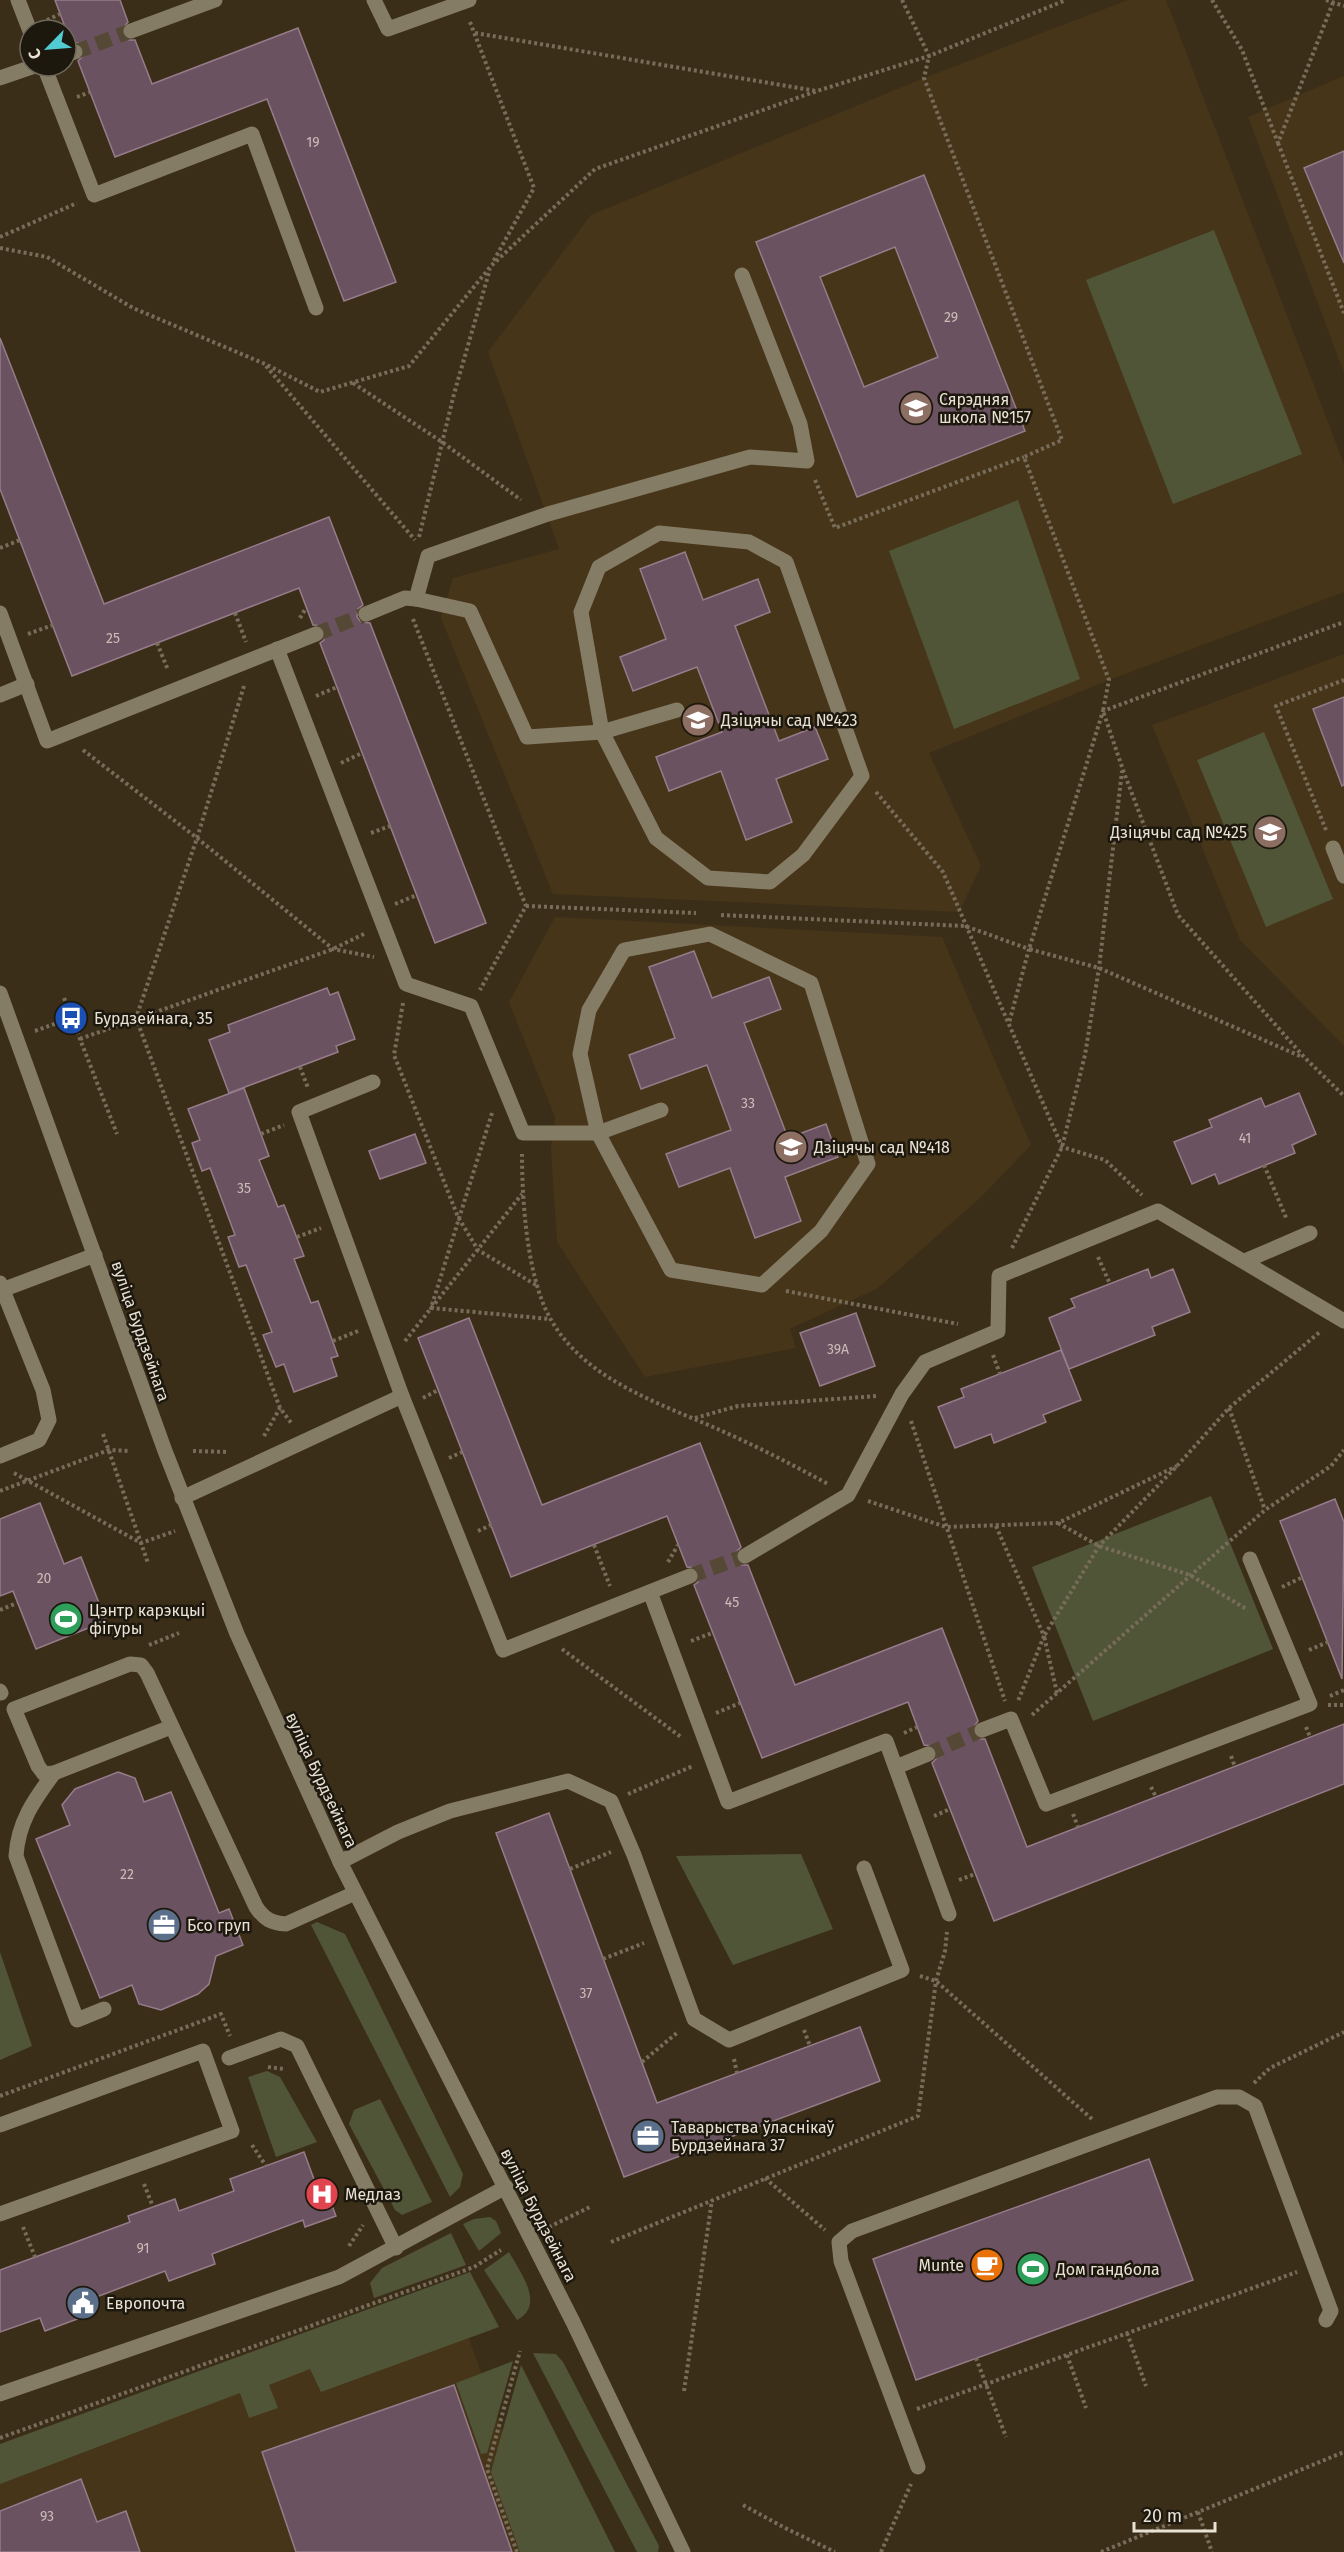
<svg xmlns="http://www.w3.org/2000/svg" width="1344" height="2552" font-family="'Fira Sans',sans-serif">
  <rect width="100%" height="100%" fill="#3b2e19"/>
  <g fill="#463519">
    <path d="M1128,0H1166L1344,464V592L1109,680L929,753L981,866L959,912L553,894L441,618L453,578L559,549L488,352L591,215L924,78Z"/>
    <path d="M1344,76V373L1248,117Z"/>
    <path d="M1344,654V1046L1240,940L1152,725Z"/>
    <path d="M555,917L942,937L1031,1145L981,1197L878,1288L790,1329L796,1348L645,1377L557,1242L551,1149L555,1117L509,1002Z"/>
    <path d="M451,2289L546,2552H0V2451Z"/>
  </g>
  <g fill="#505537">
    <path d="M1214,230L1302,454L1173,504L1086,280Z"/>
    <path d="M1018,500L1080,679L954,729L889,551Z"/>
    <path d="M1264,732L1333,899L1266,927L1197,760Z"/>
    <path d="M1211,1496L1273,1649L1093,1721L1032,1567Z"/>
    <path d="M801,1854L833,1929L733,1965L676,1856Z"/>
    <path d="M317,1922L345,1934L463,2174L460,2187L450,2197L311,1925Z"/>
    <path d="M0,1952L32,2046L0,2060Z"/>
    <path d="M267,2071L280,2077L317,2142L276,2157L248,2077Z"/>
    <path d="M380,2099L432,2202L402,2215L395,2210L349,2124L354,2110Z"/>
    <path d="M490,2217L496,2221L501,2233L479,2251L463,2224L474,2219Z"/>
    <path d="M451,2233L466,2265L374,2298L370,2283L382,2268Z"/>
    <path d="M509,2252C520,2272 546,2305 517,2320L484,2270Z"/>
    <path d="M470,2272L499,2327L321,2392L310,2369L269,2385L278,2408L249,2418L240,2393L0,2484V2444Z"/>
    <path d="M533,2353L556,2354L563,2362L659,2546L658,2552H637Z"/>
    <path d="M513,2361L487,2453L481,2454L456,2383Z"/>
    <path d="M521,2365L615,2552H520L491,2472Z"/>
  </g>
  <g fill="#6b5260" stroke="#967c8a" stroke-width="1.5" fill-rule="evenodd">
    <path d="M55,0H120L128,22L122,29V35L129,40H135L152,84L298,28L396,282L344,301L267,99L115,157L78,61L84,55V48L78,43H71Z"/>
    <path d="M1344,151V263L1304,168Z"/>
    <path d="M924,175L1025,431L857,497L756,242ZM895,247L938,357L864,387L820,277Z"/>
    <path d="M0,338L104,604L329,517L363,605L358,609L357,617L361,622L370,623L486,923L435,943L320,643L324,640L325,631L322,626L313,625L299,588L72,676L0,489Z"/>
    <path d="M685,552L703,600L758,579L770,612L735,626L779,741L815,727L828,759L776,779L792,822L746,840L721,771L669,791L656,757L722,732L697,667L633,691L620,657L666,639L640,569Z"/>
    <path d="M1344,697V785L1342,786L1313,709Z"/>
    <path d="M694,951L712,998L769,977L781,1009L744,1023L788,1138L826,1124L838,1157L785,1177L801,1221L755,1238L730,1168L679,1187L666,1154L731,1130L707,1065L641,1089L629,1055L675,1038L649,967Z"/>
    <path d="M327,988L330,995L338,992L355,1039L336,1046L338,1052L229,1093L209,1040L230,1032L228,1025Z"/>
    <path d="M244,1088L269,1156L259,1160L278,1207L284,1205L304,1256L294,1259L311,1303L318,1301L338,1356L331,1358L337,1376L294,1392L284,1364L276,1367L263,1335L272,1332L246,1265L239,1267L228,1237L235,1235L210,1168L202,1171L192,1143L200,1140L188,1109Z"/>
    <path d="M1299,1093L1316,1134L1292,1145L1295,1153L1219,1184L1215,1174L1192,1184L1174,1142L1212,1127L1209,1120L1261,1098L1265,1107Z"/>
    <path d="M415,1134L426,1163L380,1179L369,1151Z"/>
    <path d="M1148,1269L1151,1278L1173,1269L1190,1312L1152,1327L1155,1335L1069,1369L1049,1318L1075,1307L1071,1299Z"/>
    <path d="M856,1313L875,1366L820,1386L800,1333Z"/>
    <path d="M469,1318L542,1505L700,1443L741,1547L736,1552V1560L741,1565H748L795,1685L942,1628L978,1721L973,1728V1734L980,1739H985L1027,1847L1344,1724V1784L994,1921L932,1763L936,1759L937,1751L933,1746L924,1745L908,1702L762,1758L694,1585L698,1582L699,1573L696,1568L687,1567L667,1516L511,1577L418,1338Z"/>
    <path d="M1061,1350L1081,1400L1043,1415L1046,1422L994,1443L991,1434L955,1448L938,1407L964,1397L961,1389Z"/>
    <path d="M1335,1499L1344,1522L1342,1679L1280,1521Z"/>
    <path d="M40,1503L64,1564L81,1557L106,1621L36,1649L13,1591L0,1596V1519Z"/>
    <path d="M118,1772L135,1778L144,1802L171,1792L219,1913L229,1909L243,1945L216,1956L209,1984L198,1994L161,2010L139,2004L132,1985L100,1998L36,1839L70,1825L62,1805L75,1789Z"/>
    <path d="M549,1813L657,2103L860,2027L880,2081L624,2177L496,1833Z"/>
    <path d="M304,2152L319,2193L326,2190L336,2216L305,2227L303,2220L212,2254L215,2264L169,2281L165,2271L91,2299L96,2312L45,2331L40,2318L0,2332V2270L130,2222L128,2216L175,2199L179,2211L234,2191L230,2179Z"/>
    <path d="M1149,2159L1193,2280L916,2380L873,2259Z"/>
    <path d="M454,2385L512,2552H296L262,2452Z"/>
    <path d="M81,2479L97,2522L126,2511L140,2552H0V2511Z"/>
  </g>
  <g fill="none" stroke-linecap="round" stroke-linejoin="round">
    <g stroke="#554935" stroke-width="15" stroke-dasharray="15 8" stroke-linecap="butt">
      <path d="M75,52L131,31"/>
      <path d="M316,634L366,614"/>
      <path d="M690,1576L745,1556"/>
      <path d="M928,1754L982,1730"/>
    </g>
    <g stroke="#786c5a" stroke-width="4" stroke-dasharray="3 3" stroke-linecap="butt">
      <path d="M902,0L929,56L924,78L1062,440L1024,457L1109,680L1103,711L1123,770L1178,915L1304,1057L1344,1096"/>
      <path d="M1212,0L1242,50L1278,143L1334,0"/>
      <path d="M1326,0L1344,6"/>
      <path d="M47,20L60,14"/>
      <path d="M470,22L534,188L493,262"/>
      <path d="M475,33L816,91"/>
      <path d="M77,97L90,92"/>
      <path d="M1278,143L1344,313"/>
      <path d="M0,237L77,203"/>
      <path d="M0,248L47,257L133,308L265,364L320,392L409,366L491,266L595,169L817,91L929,56L1066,0"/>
      <path d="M266,366L415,540"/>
      <path d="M353,383L442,442L521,500"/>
      <path d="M815,480L835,528L1024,457"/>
      <path d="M419,537L454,394L490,269"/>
      <path d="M0,548L20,540"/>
      <path d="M235,613L246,642"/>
      <path d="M300,618L306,608"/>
      <path d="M413,619L526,906L480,990"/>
      <path d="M28,634L53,625"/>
      <path d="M157,643L168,670"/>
      <path d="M244,686L197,838L136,1018L280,1408L292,1424"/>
      <path d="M316,696L337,687"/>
      <path d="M83,750L197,838L333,949L374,957"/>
      <path d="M341,763L362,753"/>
      <path d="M876,792L943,872L1062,1147L1105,1160L1142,1195"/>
      <path d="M1326,830L1276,706L1344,680"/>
      <path d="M371,833L390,826"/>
      <path d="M395,904L417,895"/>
      <path d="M526,906L696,913"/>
      <path d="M721,915L965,926L1029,949L1009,1023"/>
      <path d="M64,998L117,1134"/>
      <path d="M403,1003L394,1055L458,1217L478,1250L536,1285"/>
      <path d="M35,1031L71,1018"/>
      <path d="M80,1039L333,949L366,933"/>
      <path d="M1300,1056L1099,968L1029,949L1103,711L1344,622"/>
      <path d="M300,1067L308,1088"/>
      <path d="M492,1113L431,1308L550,1319"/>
      <path d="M261,1134L284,1125"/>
      <path d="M522,1154C522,1201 527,1277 550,1318C585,1381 660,1403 722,1431C758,1447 793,1465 828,1484"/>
      <path d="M1264,1165L1287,1220"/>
      <path d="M297,1237L321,1228"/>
      <path d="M1012,1248L1062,1147L1085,1055L1099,968L1122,771"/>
      <path d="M1098,1257L1110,1284"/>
      <path d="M786,1291L958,1324"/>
      <path d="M333,1341L358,1331"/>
      <path d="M405,1341L522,1194"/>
      <path d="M993,1355L1000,1374"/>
      <path d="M423,1398L438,1390"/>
      <path d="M1229,1408L1265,1510"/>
      <path d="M695,1418L738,1406L877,1396"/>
      <path d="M911,1421L1005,1701"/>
      <path d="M103,1434L148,1563"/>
      <path d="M264,1436L280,1408"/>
      <path d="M193,1451L228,1452"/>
      <path d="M449,1458L462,1452"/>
      <path d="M14,1473L141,1543L175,1531"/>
      <path d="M0,1491L109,1450L130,1451"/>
      <path d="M868,1501L946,1527L1058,1523L1177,1466"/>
      <path d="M1058,1523L1099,1546L1190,1575L1248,1610"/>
      <path d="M996,1526L1044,1636L1018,1701"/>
      <path d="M478,1531L491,1525"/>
      <path d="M594,1545L610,1586"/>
      <path d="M668,1562L678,1545"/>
      <path d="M1282,1587L1303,1577"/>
      <path d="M0,1610L17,1603"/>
      <path d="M691,1641L712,1633"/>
      <path d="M149,1645L179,1633"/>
      <path d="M562,1649L681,1737"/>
      <path d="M1309,1650L1328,1642"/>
      <path d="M1057,1693L1044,1636L1099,1546L1177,1466L1229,1408L1321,1331"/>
      <path d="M1330,1696L1344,1690"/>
      <path d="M1328,1705H1344"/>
      <path d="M716,1713L740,1703"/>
      <path d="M1032,1715L1265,1510L1331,1466L1344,1450"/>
      <path d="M1306,1727L1310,1737"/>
      <path d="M904,1733L917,1727"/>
      <path d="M1231,1756L1235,1767"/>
      <path d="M1151,1787L1156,1797"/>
      <path d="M628,1794L693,1766"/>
      <path d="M1073,1814L1078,1827"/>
      <path d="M934,1816L950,1809"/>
      <path d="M570,1869L611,1852"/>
      <path d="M959,1880L975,1874"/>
      <path d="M603,1959L644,1943"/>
      <path d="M920,1976L936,1981L1093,2120"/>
      <path d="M804,2030L810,2046"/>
      <path d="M734,2059L737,2073"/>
      <path d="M642,2062L678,2032"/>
      <path d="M268,2067L284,2069"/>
      <path d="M1254,2083L1270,2068L1344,2032"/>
      <path d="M0,2096L221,2014L230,2036"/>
      <path d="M252,2145L266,2166"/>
      <path d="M765,2178L825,2230"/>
      <path d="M144,2184L153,2207"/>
      <path d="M23,2227L35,2257"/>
      <path d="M549,2227L592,2206"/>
      <path d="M611,2242L918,2116L936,1981L945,1951L947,1932"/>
      <path d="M349,2246L363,2225"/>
      <path d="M1127,2333L1146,2386"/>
      <path d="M1067,2355L1086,2408"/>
      <path d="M976,2358L1006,2437"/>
      <path d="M684,2391L712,2200"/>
      <path d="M917,2409L1297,2272"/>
      <path d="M0,2438L474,2267L501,2250"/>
      <path d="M743,2505L785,2528L835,2552"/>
      <path d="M1198,2512L1212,2552"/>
      <path d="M517,2552L487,2469L520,2351"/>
      <path d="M881,2552L911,2484"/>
      <path d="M1101,2552L1344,2452"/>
    </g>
    <g stroke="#857c66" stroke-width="15">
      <path d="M18,0L30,31"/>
      <path d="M374,0L388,29L469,0"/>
      <path d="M131,31L215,0"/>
      <path d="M66,55L75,52"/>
      <path d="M44,66L94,195L252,134L316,308"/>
      <path d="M0,78L35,66"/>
      <path d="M659,533L749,542L786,562L862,776L803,855L770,882L708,878L656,838L602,732L581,612L599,567Z"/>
      <path d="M416,599L428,556L548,514L750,457L807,461L800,424L742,275"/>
      <path d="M0,613L47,741L316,634"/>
      <path d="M366,614L405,598L416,599L470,611L527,737L602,732L677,710"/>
      <path d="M277,649L406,984L471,1006L523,1133H598L661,1110"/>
      <path d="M0,695L27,684"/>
      <path d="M1333,848L1344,876"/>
      <path d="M710,934L811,983L868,1164L821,1231L762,1285L671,1270L598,1133L580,1054L589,1010L624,950Z"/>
      <path d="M0,993L165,1451L237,1634L340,1862L573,2322L683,2552"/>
      <path d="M373,1082L299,1112L402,1396L503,1650L690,1576"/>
      <path d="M1245,1261L1310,1233"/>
      <path d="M0,1283L43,1390L49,1420L39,1440L0,1456"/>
      <path d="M2,1290L95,1255"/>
      <path d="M182,1498L402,1396"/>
      <path d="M745,1556L848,1495L902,1394L925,1362L998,1331L999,1276L1158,1211L1344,1321"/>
      <path d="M650,1592L728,1802L886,1741L949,1914"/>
      <path d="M0,1691L1,1693"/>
      <path d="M171,1727L54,1773L44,1774L38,1766L14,1709L130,1664L141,1665L147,1673L256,1907C264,1919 271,1923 286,1924L355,1893"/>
      <path d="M982,1730L1011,1719L1046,1804L1310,1704L1250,1559"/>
      <path d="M896,1767L928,1754"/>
      <path d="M54,1773C34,1800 18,1822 16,1856L77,2020L104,2009"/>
      <path d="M340,1862L398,1832L450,1811L568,1781L611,1801L634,1855L694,2019L729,2040L902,1970L864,1868"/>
      <path d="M229,2058L281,2039L297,2046L396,2248"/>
      <path d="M0,2125L203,2051L232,2131L0,2214"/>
      <path d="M0,2394L339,2277L506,2187"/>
      <path d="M918,2467L841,2261L839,2242L852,2231L1217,2097H1239L1255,2106L1331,2311L1326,2320"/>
    </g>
  </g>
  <defs>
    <g id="school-disc" transform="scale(1.725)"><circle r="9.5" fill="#8d6e63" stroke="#1d180e"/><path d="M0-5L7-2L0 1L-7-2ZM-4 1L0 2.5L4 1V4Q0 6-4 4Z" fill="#fff"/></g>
    <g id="bus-disc" transform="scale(1.725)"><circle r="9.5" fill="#1a4fb4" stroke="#1d180e"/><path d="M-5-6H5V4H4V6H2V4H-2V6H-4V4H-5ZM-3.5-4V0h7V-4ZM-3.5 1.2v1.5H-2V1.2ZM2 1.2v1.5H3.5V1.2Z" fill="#fff"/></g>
    <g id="stadium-disc" transform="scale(1.725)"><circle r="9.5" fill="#2e9e5b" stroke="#1d180e"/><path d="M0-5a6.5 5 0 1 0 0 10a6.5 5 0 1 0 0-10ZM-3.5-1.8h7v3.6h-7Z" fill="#fff"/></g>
    <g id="office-disc" transform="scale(1.725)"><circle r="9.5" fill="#5c6f8a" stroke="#1d180e"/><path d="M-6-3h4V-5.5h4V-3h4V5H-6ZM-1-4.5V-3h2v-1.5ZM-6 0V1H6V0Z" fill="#fff"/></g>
    <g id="hospital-disc" transform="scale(1.725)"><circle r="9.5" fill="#e0444e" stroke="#1d180e"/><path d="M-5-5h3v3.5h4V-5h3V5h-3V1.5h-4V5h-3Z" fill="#fff"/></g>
    <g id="cafe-disc" transform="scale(1.725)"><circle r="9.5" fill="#e8710a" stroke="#1d180e"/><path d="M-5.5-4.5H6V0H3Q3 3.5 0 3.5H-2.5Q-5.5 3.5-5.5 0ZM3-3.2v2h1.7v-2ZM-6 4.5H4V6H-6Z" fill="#fff"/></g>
    <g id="civic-disc" transform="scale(1.725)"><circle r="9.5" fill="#5c6f8a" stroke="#1d180e"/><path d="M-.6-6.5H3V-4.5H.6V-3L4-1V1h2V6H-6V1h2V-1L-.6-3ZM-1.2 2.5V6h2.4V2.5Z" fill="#fff"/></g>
  </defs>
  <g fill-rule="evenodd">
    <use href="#school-disc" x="916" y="408"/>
    <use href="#school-disc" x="698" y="720"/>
    <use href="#school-disc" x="1270" y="832"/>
    <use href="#bus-disc" x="71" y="1018"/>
    <use href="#school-disc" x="791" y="1147"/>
    <use href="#stadium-disc" x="66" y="1619"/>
    <use href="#office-disc" x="164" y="1925"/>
    <use href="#office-disc" x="648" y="2136"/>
    <use href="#hospital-disc" x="322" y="2194"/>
    <use href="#cafe-disc" x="987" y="2265"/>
    <use href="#stadium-disc" x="1033" y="2269"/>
    <use href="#civic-disc" x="83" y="2303"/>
  </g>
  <g text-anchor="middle" stroke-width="5" stroke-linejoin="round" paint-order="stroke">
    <g font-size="14" fill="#cabdb7">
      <text x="313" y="147">19</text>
      <text x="951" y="322">29</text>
      <text x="113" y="643">25</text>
      <text x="748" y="1108">33</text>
      <text x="1245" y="1143">41</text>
      <text x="244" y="1193">35</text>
      <text x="838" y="1354">39А</text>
      <text x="44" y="1583">20</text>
      <text x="732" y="1607">45</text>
      <text x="127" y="1879">22</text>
      <text x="586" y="1998">37</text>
      <text x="143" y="2253">91</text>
      <text x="47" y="2521">93</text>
    </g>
    <g font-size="16" fill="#e9e1d4" stroke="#1d180e" text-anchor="start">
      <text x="939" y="405">Сярэдняя<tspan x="939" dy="18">школа №157</tspan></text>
      <text x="721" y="726">Дзіцячы сад №423</text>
      <text x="1247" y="838" text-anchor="end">Дзіцячы сад №425</text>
      <text x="94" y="1024">Бурдзейнага, 35</text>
      <text x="814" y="1153">Дзіцячы сад №418</text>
      <text x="89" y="1616">Цэнтр карэкцыі<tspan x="89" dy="18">фігуры</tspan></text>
      <text x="187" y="1931">Бсо груп</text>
      <text x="671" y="2133">Таварыства ўласнікаў<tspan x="671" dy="18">Бурдзейнага 37</tspan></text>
      <text x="345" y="2200">Медлаз</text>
      <text x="964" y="2271" text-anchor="end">Munte</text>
      <text x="1056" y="2275">Дом гандбола</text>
      <text x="106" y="2309">Европочта</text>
    </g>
    <g font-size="16" fill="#e9e1d4" stroke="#1d180e">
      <text transform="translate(141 1331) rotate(71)" y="6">вуліца Бурдзейнага</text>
      <text transform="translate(322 1780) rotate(65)" y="6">вуліца Бурдзейнага</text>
      <text transform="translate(539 2215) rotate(63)" y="6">вуліца Бурдзейнага</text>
    </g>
  </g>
  <g transform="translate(48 48) rotate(245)"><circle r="28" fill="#1d180e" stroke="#6f685d" stroke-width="1.5"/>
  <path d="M0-4.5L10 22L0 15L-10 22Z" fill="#51ccd2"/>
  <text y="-9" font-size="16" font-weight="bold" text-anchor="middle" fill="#e9e1d4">С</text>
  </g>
  <path d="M1134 2522v9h81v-9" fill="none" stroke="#e9e1d4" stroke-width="3"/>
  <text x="1143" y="2522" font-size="18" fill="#e9e1d4" stroke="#1d180e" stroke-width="4.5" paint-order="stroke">20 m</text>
</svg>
